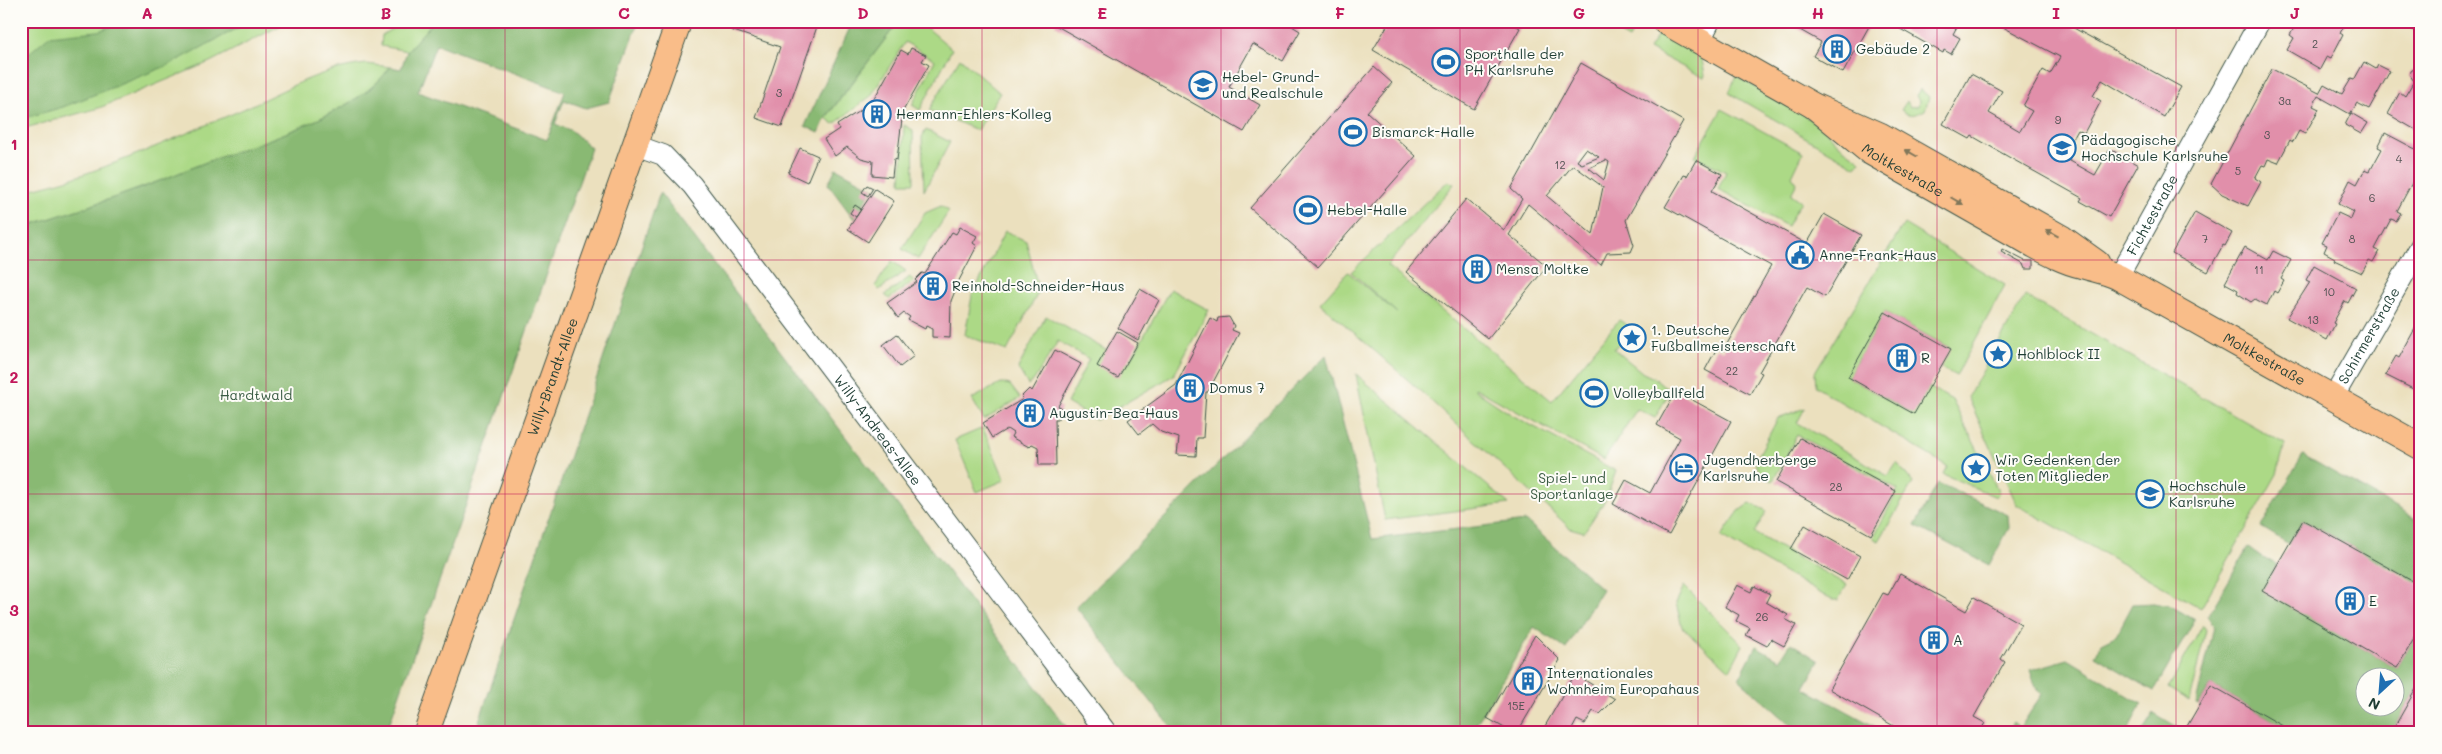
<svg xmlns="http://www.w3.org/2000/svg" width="2442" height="754" font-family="Mali,sans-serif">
  <rect width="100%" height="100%" fill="#fdfcf7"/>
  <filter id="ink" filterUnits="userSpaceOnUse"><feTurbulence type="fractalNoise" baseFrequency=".02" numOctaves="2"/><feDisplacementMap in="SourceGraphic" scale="10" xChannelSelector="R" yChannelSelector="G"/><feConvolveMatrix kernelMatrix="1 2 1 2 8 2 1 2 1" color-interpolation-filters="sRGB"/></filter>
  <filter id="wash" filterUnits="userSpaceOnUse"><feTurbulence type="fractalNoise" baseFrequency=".0096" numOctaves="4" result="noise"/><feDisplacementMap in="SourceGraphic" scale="20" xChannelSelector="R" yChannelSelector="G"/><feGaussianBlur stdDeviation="1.12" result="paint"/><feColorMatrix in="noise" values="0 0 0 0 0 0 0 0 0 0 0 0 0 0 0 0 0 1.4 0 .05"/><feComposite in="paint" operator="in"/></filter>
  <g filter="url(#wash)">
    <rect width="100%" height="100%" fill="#ebe0be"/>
    <g fill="#acd986" stroke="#668b5d">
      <path d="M21,21H289L210,62L99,108L21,129Z"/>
      <path d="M404,21H434L407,51L381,46L382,35Z"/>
      <path d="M899,21H919L952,49L920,110L912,105L935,60L905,42L871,96L834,124L826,118Z"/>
      <path d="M1597,21H1638L1629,39Z"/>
      <path d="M1659,33L1701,55L1705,75L1704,78L1649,49Z"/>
      <path d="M960,58L1000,93L977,130L929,110Z"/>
      <path d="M367,64L390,67C361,113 254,144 204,163C187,169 171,177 154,183C111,200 66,213 21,228V192C43,186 66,181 87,173C137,156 184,134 232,114C277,95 318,68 367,64Z"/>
      <path d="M1736,76L1801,113L1826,131L1839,145L1861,161L1856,167L1729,93Z"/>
      <path d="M1920,89L1929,97L1925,110C1916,115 1909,117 1901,110L1907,101L1910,107L1918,106L1919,100L1916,96Z"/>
      <path d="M1722,109L1803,153L1792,176L1797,183L1791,194L1801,201L1787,226L1718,189L1726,172L1695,156Z"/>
      <path d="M904,125L913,130L914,183H901Z"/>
      <path d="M926,130L950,142L924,191L922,137Z"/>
      <path d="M1448,181L1454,184L1387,266L1552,401L1619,320L1632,328L1614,349L1643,373L1656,379L1670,391L1655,418L1637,409L1604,460L1475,388V390L1512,415L1616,471L1606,499L1584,532L1570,528L1417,388L1320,303L1348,272L1397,313L1351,272Z"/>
      <path d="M941,206L949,211L918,259L902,249L925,213Z"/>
      <path d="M1904,224L2005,285L1956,376L1940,367L1950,348L1885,312L1848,377L1913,414L1929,387L1952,400L1999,492L1996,497L1943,474L1947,466L1816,387L1815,372Z"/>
      <path d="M1005,231L1026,241L1039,291L1007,351L965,335L972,296Z"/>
      <path d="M892,261L906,271L879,290L875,286Z"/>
      <path d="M910,277L914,281L889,299L885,295Z"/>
      <path d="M1170,289L1209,310L1174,375L1096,420L1067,403L1089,359L1058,341L1034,380L1028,385L1018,368L1046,316L1129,363Z"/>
      <path d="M2025,296L2285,444L2277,474L2201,608L2017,505L1968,397Z"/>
      <path d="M1356,374L1509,504L1385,520Z"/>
      <path d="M1001,383L1010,385L1020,398L984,420L972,399Z"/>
      <path d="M1805,408L1797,423L1888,476L1897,463L1913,483L1879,541L1873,538L1898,490L1797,435L1773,481L1762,476L1755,462L1778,418Z"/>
      <path d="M983,428L1005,480L977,492L955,440Z"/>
      <path d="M1750,503L1767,511L1754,533L1847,585L1838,600H1832L1721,537L1739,511Z"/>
      <path d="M1684,586L1743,645L1730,670L1682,627L1676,603Z"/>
      <path d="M2203,625L2206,630L2189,701L2168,688Z"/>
    </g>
    <g fill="#89b973" stroke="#547b54" fill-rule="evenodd">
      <path d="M127,21H251L169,65L63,107L21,119V60L49,36L98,31Z"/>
      <path d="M434,21H639L609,102L586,108L564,100L555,124L572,131L591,148L386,733H21V228C66,213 111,200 154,183C171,177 187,169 204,163C254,144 361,113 390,67L401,69L407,51ZM436,44L565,92L547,140L418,92Z"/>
      <path d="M853,21H899L826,117L819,133L805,126Z"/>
      <path d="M836,168L873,188L854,219L828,184Z"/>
      <path d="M660,193L1071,733H475Z"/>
      <path d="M1326,355L1372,539L1526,521L1602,589L1566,649L1534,627L1471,733H1176L1076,607Z"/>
      <path d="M2303,455L2421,522V584L2303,520L2289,544L2261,527Z"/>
      <path d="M1938,483L2008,515L2009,528L1989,565L1915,526Z"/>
      <path d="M2248,548L2277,565L2263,591L2397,668L2415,637L2421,640V680L2391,733H2295L2211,685L2199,704L2196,703L2214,627L2208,616ZM2364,676H2394V706H2364Z"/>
      <path d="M2154,603L2171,606L2195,620L2154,691L2095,656L2102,643L2116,636L2133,604Z"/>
      <path d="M1791,643L1819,661L1804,688L1887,733H1800L1739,679L1756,646L1780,660Z"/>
      <path d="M2068,659L2142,704L2126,733H2006L2013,722L2020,728L2042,694L2035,685L2030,670Z"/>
      <path d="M2154,713L2184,731L2183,733H2141Z"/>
    </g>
    <g id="blocks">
      <g fill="#e18faa" fill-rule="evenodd">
        <path d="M731,21H767L783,27L785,21H819L782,127L756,118L780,47L728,29Z"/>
        <path d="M1057,21H1284L1300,31L1283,61L1253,44L1229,87L1260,105L1244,132L1055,25Z"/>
        <path d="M1390,21H1508L1520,28L1474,109L1373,50Z"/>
        <path d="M1784,21H1872L1843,73L1813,56L1821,42Z"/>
        <path d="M1886,21H1960L1953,34L1960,38L1951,54L1944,50L1943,53Z"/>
        <path d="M2001,21H2061L2181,87L2164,117L2102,80L2093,96L2101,101L2084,133L2078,130L2063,157L2095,175L2110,149L2138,165L2109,217L2080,201L2082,198L2014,160L1972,136L1970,139L1943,124L1971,74L2002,91L1989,113L2020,131L2032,111L2023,106L2043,70L2050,74L2060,57L1999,25Z"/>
        <path d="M2298,21H2347L2340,33L2343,35L2331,58L2327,56L2320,69L2287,50L2294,38L2290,35Z"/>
        <path d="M911,48L926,55L922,61L929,65L903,111L897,160L894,159L892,177L872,175L873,161L861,158L847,147L835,156L824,139L839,129L837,125L869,105L875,97L901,50L908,54Z"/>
        <path d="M2364,62L2376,69L2378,65L2390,71L2369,109L2357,103L2350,114L2318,96L2313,106L2319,109L2305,134L2299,131L2293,142L2290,140L2278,163L2268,159L2265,166L2262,165L2255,178L2261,182L2248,206L2222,194L2211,184L2272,69L2319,93L2324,84L2342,94L2351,79L2354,80Z"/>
        <path d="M1581,63L1683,121L1626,220L1634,245L1631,252L1607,253L1601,265L1528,204L1509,235L1547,266L1488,339L1406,272L1466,199L1504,230L1522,199L1511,189ZM1586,149L1599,157L1582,164L1577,161ZM1606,160L1609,162L1604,180L1589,168ZM1573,165L1603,187L1593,235L1547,196Z"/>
        <path d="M1374,67L1392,83L1367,112L1416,156L1318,267L1250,208Z"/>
        <path d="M2416,69L2421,71V133L2388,114L2400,92L2405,96L2414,81L2409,74L2412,70Z"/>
        <path d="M2351,113L2368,123L2361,134L2345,125Z"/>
        <path d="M2385,133L2421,152V178L2418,184L2413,181L2397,211L2401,213L2396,221L2391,219L2375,249L2379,251L2373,262L2369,260L2362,273L2334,260L2335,258L2324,252L2327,245L2322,243L2338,213L2351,219L2354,212L2338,204L2350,180L2357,184L2365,169L2370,171L2382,149L2378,147Z"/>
        <path d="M800,148L818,156L807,182L788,173Z"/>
        <path d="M1696,160L1722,174L1712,191L1807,244L1824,214L1861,235L1825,297L1807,287L1759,372L1762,373L1750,394L1705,370L1717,348L1723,351L1771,266L1665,207L1684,175L1687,176Z"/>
        <path d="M867,185L873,188L868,196L862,192Z"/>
        <path d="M875,189L894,201L868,242L848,229Z"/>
        <path d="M855,205L861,209L856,217L850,213Z"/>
        <path d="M2195,212L2232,233L2225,246L2223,245L2208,272L2172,253Z"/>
        <path d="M960,227L977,236L973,243L977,246L954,290L955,291L951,301L950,338L932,337V329L926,326L925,329L908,320L910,317L904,313L898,318L887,303L917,282L915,280L922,273L925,274L952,232L956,234Z"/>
        <path d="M2245,247L2268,260L2273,251L2291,260L2281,279L2284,281L2277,293L2274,291L2267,305L2255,299L2251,302L2237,293L2238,290L2225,283Z"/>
        <path d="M2002,249L2025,261H2033V269H2025L2023,264L2001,252Z"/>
        <path d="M2314,265L2356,288L2348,303L2345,301L2333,323L2335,324L2327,340L2287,318L2310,282L2306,280Z"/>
        <path d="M1140,289L1159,300L1138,340L1118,328Z"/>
        <path d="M1885,312L1951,349L1914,414L1848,377Z"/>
        <path d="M1229,317L1234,326L1232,330L1239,333L1208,392H1206L1203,438H1197L1196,456L1177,455L1179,438L1161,432L1152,424L1139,434L1128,420L1176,385L1210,318L1217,322L1218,318Z"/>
        <path d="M2417,325L2421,327V393L2385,375L2396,356L2399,358Z"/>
        <path d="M1117,331L1138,343L1118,378L1097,366Z"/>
        <path d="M897,334L914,356L900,367L883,345Z"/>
        <path d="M1055,350L1081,364L1058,406L1061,407L1058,419H1055L1056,465H1039L1038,447L1032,444L1029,447L1011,437L1013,433L1007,429L992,438L983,423L1023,399L1021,397L1029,389L1032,391Z"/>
        <path d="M1676,391L1731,421L1669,535L1613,504L1626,480L1650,493L1680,438L1657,425Z"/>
        <path d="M1800,438L1896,491L1871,535L1776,482Z"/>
        <path d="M2303,520L2421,586V640L2415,637L2397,668L2262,591Z"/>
        <path d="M1805,525L1860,556L1847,580L1791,549Z"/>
        <path d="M1900,574L1966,611L1974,597L2021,624L2001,659L2005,662L1974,717L1985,723L1979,733H1906L1829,689L1883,593L1888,595Z"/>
        <path d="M1737,585L1751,592L1754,586L1770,594L1766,602L1788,615L1785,619L1796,625L1784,646L1771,639L1767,646L1746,635L1750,628L1736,621L1739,615L1725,607Z"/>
        <path d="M1535,635L1560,660L1517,733H1513L1487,718Z"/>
        <path d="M1575,674L1615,699L1600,714L1593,711L1585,724L1577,720L1570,733H1541Z"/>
        <path d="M2421,680V733H2391Z"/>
        <path d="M2211,685L2295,733H2183Z"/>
      </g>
    </g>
  </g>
  <g filter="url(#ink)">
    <use href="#blocks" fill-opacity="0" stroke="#3e5549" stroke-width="1"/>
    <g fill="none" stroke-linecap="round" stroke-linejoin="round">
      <g stroke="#3e5549" stroke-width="22">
        <g id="minor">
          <path d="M2418,21L2421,23"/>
          <path d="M1700,41L1710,21"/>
          <path id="s1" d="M635,145L663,155L692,185L1107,733"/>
          <path id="s2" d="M2118,277L2260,21"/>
          <path id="s3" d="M2333,398L2421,245"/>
        </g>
      </g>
      <g stroke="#3e5549" stroke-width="27">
        <g id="major">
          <path d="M1664,21L1814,106L1880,135L2062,238L2097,263"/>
          <path id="s4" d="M1814,106L1870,152L2032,244C2047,252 2063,261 2080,265C2093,269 2105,271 2118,277L2421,447"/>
          <path id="s5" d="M426,733L679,21"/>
        </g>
      </g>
      <use href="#minor" stroke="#fff" stroke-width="20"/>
      <use href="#major" stroke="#f9bd89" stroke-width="25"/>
    </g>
    <defs><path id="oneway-solid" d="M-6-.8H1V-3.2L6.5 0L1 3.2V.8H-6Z" transform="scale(1.25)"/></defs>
    <g fill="#81775a">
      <use href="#oneway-solid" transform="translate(1911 153) rotate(-150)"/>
      <use href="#oneway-solid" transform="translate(1957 201) rotate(30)"/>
      <use href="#oneway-solid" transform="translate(2052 233) rotate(-151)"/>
    </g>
  </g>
  <path fill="none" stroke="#c2185b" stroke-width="1" stroke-opacity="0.55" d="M266,21V733M505,21V733M744,21V733M982,21V733M1221,21V733M1460,21V733M1698,21V733M1937,21V733M2176,21V733M21,260H2421M21,494H2421"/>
  <defs>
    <g id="building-ring" transform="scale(1.4375)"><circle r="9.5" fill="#fdfcf7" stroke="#1f6fb2" stroke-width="1.5"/><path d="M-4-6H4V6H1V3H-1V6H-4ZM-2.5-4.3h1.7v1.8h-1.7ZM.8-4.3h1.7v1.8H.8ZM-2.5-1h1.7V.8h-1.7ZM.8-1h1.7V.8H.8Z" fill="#1f6fb2"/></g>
    <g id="stadium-ring" transform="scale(1.4375)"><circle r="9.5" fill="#fdfcf7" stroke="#1f6fb2" stroke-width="1.5"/><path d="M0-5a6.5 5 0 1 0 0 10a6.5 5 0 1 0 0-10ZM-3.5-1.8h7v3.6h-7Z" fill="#1f6fb2"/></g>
    <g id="school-ring" transform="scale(1.4375)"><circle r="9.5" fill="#fdfcf7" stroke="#1f6fb2" stroke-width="1.5"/><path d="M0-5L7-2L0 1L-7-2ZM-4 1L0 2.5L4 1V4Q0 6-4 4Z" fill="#1f6fb2"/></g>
    <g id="university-ring" transform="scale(1.4375)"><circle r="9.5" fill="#fdfcf7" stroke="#1f6fb2" stroke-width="1.5"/><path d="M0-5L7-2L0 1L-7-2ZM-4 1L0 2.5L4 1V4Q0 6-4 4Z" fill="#1f6fb2"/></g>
    <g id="civic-ring" transform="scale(1.4375)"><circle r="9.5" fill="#fdfcf7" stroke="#1f6fb2" stroke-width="1.5"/><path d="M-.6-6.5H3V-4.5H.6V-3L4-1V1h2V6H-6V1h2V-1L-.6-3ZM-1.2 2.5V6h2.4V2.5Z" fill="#1f6fb2"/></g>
    <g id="sight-ring" transform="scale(1.4375)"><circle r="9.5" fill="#fdfcf7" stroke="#1f6fb2" stroke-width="1.5"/><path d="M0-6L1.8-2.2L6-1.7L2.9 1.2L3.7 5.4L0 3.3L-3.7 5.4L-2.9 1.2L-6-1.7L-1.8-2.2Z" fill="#1f6fb2"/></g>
    <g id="hotel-ring" transform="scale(1.4375)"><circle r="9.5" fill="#fdfcf7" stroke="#1f6fb2" stroke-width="1.5"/><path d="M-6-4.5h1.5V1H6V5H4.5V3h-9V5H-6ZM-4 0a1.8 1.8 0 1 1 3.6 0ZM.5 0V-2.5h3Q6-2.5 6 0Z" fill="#1f6fb2"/></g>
  </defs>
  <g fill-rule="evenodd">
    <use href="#building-ring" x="1837" y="49"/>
    <use href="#stadium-ring" x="1446" y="62"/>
    <use href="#school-ring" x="1203" y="85"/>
    <use href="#building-ring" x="877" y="114"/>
    <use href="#stadium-ring" x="1353" y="132"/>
    <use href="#university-ring" x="2062" y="148"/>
    <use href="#stadium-ring" x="1308" y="210"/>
    <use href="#civic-ring" x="1800" y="255"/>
    <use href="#building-ring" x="1477" y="269"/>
    <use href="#building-ring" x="933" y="286"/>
    <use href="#sight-ring" x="1632" y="338"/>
    <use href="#sight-ring" x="1998" y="354"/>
    <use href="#building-ring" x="1902" y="358"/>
    <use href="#building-ring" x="1190" y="388"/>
    <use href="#stadium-ring" x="1594" y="393"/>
    <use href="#building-ring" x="1030" y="413"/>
    <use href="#hotel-ring" x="1684" y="468"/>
    <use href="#sight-ring" x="1976" y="468"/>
    <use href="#school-ring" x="2150" y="494"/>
    <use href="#building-ring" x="2350" y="601"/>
    <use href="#building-ring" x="1934" y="640"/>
    <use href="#building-ring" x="1528" y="681"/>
  </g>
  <g text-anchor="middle" stroke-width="4" stroke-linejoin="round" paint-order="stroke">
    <g font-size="11" fill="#505252">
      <text x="2315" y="48">2</text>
      <text x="779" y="97">3</text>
      <text x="2285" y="105">3a</text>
      <text x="2058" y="124">9</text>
      <text x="2267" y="139">3</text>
      <text x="2399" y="163">4</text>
      <text x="1560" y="169">12</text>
      <text x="2238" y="175">5</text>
      <text x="2372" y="202">6</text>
      <text x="2205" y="243">7</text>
      <text x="2352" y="243">8</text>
      <text x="2259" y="274">11</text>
      <text x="2329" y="296">10</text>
      <text x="2313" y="324">13</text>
      <text x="1732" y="375">22</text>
      <text x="1836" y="491">28</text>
      <text x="1762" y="621">26</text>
      <text x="1516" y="710">15E</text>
    </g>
    <g font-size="14" fill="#1f3d34" stroke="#fdfcf7" text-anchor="start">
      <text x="1856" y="54">Gebäude 2</text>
      <text x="1465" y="59">Sporthalle der<tspan x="1465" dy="16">PH Karlsruhe</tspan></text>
      <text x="1222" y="82">Hebel- Grund-<tspan x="1222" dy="16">und Realschule</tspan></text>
      <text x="896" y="119">Hermann-Ehlers-Kolleg</text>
      <text x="1372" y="137">Bismarck-Halle</text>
      <text x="2081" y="145">Pädagogische<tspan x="2081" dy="16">Hochschule Karlsruhe</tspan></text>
      <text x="1327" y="215">Hebel-Halle</text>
      <text x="1819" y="260">Anne-Frank-Haus</text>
      <text x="1496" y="274">Mensa Moltke</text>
      <text x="952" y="291">Reinhold-Schneider-Haus</text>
      <text x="1651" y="335">1. Deutsche<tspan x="1651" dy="16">Fußballmeisterschaft</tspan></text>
      <text x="2017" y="359">Hohlblock II</text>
      <text x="1921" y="363">R</text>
      <text x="1209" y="393">Domus 7</text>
      <text x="1613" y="398">Volleyballfeld</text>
      <text x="1049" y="418">Augustin-Bea-Haus</text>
      <text x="1703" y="465">Jugendherberge<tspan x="1703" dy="16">Karlsruhe</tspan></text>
      <text x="1995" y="465">Wir Gedenken der<tspan x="1995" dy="16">Toten Mitglieder</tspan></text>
      <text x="2169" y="491">Hochschule<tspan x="2169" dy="16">Karlsruhe</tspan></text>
      <text x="2369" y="606">E</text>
      <text x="1953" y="645">A</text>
      <text x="1547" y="678">Internationales<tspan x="1547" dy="16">Wohnheim Europahaus</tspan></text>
    </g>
    <g font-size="14" fill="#1f3d34" stroke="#fdfcf7">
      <text dy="5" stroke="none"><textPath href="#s4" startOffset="110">Moltkestraße</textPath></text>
      <text dy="5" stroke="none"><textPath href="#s2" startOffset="71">Fichtestraße</textPath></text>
      <text dy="5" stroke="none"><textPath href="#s3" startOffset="72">Schirmerstraße</textPath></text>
      <text dy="5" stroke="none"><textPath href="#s4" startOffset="519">Moltkestraße</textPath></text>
      <text dy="5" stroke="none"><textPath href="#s5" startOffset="378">Willy-Brandt-Allee</textPath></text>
      <text dy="5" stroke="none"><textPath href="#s1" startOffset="379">Willy-Andreas-Allee</textPath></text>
    </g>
    <g font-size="14" fill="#3b5c44" stroke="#fdfcf7">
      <text x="256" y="400">Hardtwald</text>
      <text x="1572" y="483">Spiel- und<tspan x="1572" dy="16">Sportanlage</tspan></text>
    </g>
  </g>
  <rect width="2442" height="754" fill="none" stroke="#fdfcf7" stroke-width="55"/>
  <g transform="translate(2380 692) rotate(206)"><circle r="24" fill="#fdfcf7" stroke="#a4b0a9"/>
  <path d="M0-4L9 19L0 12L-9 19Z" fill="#1f6fb2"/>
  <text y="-8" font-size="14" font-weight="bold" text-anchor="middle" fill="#1f3d34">N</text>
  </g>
  <rect x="28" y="28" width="2386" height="698" fill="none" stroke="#c2185b" stroke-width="2"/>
  <g font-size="16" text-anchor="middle" font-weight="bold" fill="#c2185b">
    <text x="147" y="19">A</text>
    <text x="386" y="19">B</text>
    <text x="624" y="19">C</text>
    <text x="863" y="19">D</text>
    <text x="1102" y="19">E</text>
    <text x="1340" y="19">F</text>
    <text x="1579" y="19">G</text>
    <text x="1818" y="19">H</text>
    <text x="2056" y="19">I</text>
    <text x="2295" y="19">J</text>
    <text x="14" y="150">1</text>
    <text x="14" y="383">2</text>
    <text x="14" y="616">3</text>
  </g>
</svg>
